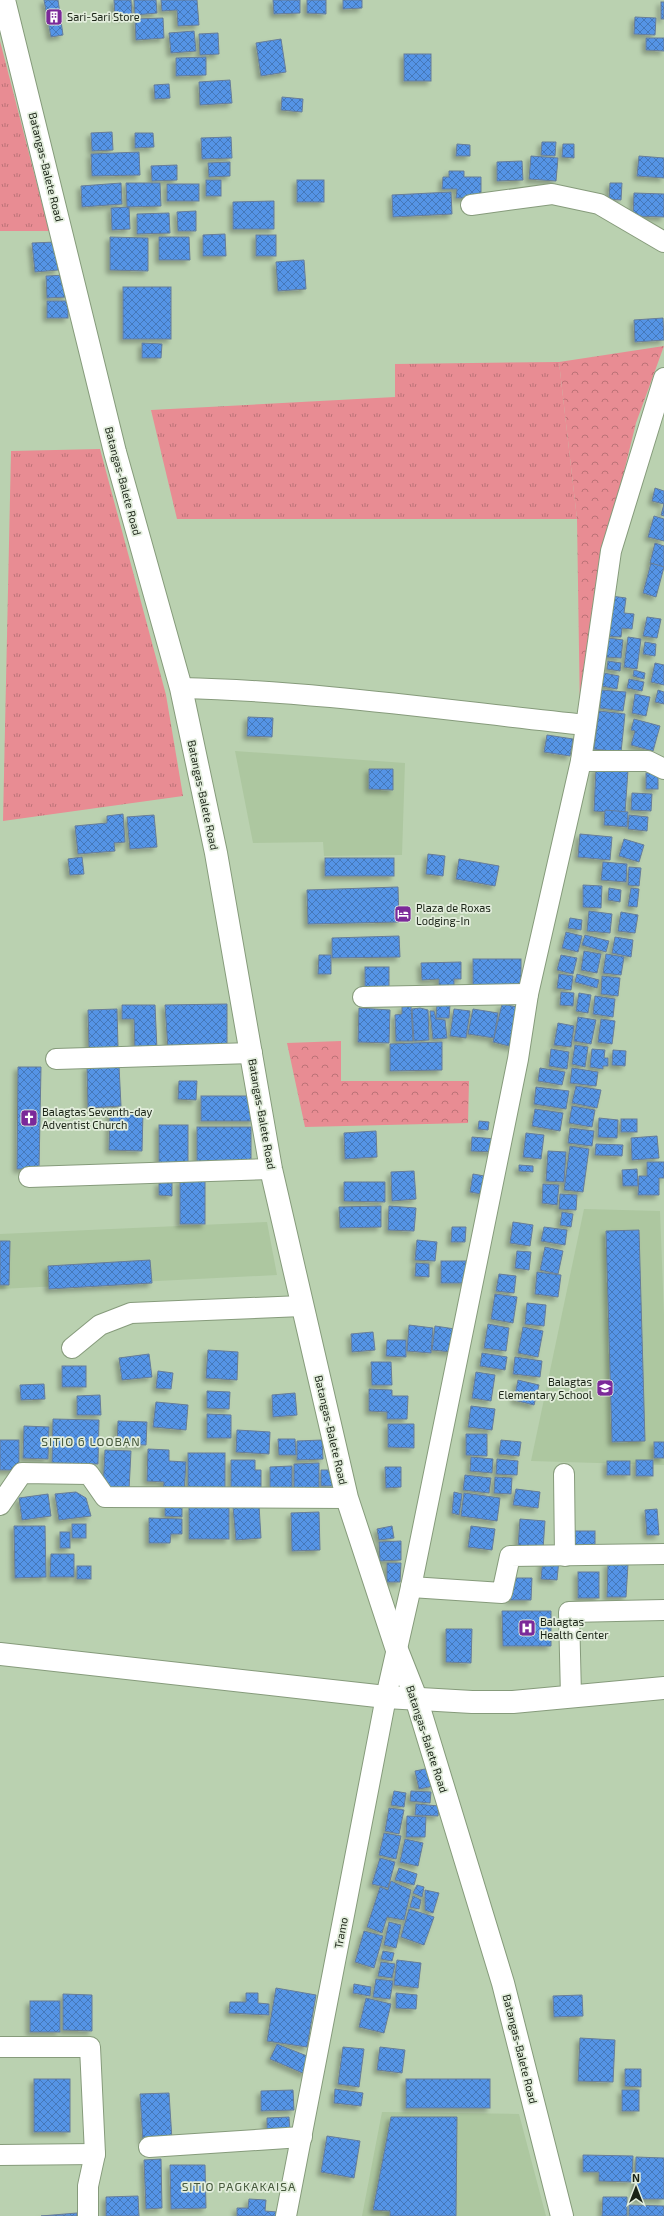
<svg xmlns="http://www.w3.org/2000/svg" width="664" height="2216" font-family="'Exo 2',sans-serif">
  <defs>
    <pattern id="grass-tufts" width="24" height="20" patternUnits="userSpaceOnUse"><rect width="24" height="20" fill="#e88c93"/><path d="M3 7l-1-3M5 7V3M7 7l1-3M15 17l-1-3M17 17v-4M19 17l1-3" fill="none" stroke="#bb7277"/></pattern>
    <pattern id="forest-crowns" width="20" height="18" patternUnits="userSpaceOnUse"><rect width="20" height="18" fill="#e88c93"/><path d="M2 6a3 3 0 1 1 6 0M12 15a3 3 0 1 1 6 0" fill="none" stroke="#bb7277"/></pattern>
    <pattern id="building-cross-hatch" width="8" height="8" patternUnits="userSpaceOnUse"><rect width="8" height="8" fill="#5494e6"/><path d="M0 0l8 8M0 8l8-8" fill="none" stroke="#4578b9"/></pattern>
    <filter id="shadow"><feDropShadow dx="-3.5" dy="3.5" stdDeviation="2" flood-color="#0004"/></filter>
  </defs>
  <rect width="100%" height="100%" fill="#bad1b0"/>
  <g fill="#adc7a0">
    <path d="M235,751L405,763L402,855L324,856L323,842L253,843Z"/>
    <path d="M584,1209L660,1211L664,1315V1465L531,1461Z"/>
    <path d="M267,1222L277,1275L0,1289V1234Z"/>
    <path d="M382,2112L519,2114L546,2216H362Z"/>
  </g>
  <g fill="url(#grass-tufts)">
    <path d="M0,41L49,231H0Z"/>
    <path d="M559,362L577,519H177L151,410L395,397V364Z"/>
    <path d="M100,449L166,695L183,796L3,821L11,451Z"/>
  </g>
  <g fill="url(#forest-crowns)">
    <path d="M664,346L636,423L604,553L580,715L577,519L559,362Z"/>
    <path d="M341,1041V1081H469L468,1123L305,1127L287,1043Z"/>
  </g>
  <g fill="url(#building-cross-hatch)" stroke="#677d99" filter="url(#shadow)">
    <path d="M44,0H58L63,35L51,37Z"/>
    <path d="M114,0H131L132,16L115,17Z"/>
    <path d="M134,0H156L157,13L135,15Z"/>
    <path d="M161,0H197L199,25L178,26L177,10L162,11Z"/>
    <path d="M273,0H300V13L274,14Z"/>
    <path d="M307,0H326V14L307,13Z"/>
    <path d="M343,0H362V8L343,9Z"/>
    <rect x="661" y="2" width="3" height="17"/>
    <path d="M635,17L656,18L655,35L634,34Z"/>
    <path d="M163,18L164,38L136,40L135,19Z"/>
    <path d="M194,31L196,51L171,53L169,33Z"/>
    <path d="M218,33L219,54L200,55L199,34Z"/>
    <path d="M646,38H664V51L646,50Z"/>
    <path d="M281,39L286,72L261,76L256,43Z"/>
    <rect x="404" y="54" width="27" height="27"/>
    <path d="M206,57V75L176,76V58Z"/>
    <path d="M230,80L232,103L200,105L199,82Z"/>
    <path d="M169,84L170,98L155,99L154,85Z"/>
    <path d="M282,97L303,99L302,112L281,110Z"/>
    <path d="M112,132L113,150L92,151L91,133Z"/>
    <path d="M135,133H153L154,147L135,148Z"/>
    <path d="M231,137L232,158L202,159L201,138Z"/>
    <path d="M542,142H556L555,156L541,155Z"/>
    <path d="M457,144L470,145V156H456Z"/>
    <path d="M563,144H574V158L562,157Z"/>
    <path d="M139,152L140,175L92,176L91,154Z"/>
    <path d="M531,156L558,158L556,181L529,179Z"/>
    <path d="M639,156L664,158V178L637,176Z"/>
    <path d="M522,161L523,180L497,181V162Z"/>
    <path d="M230,162V176L209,177L208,163Z"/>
    <path d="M177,165V180L152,181L151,166Z"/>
    <path d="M449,171H464V177H481V198H456L457,189H442L443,177H449Z"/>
    <rect x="206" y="180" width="15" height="16"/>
    <rect x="297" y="180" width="27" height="22"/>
    <path d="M121,183L122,204L82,207L81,186Z"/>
    <path d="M126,183H160L161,206L127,207Z"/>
    <path d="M610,183H622L621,200L609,199Z"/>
    <rect x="167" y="184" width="32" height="17"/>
    <path d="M451,192L452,214L393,217L392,195Z"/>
    <path d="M634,193L664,194V217L633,216Z"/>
    <path d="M274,201V229H233V202Z"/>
    <path d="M129,207L130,229L112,230L111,208Z"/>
    <path d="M196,211V231H178L177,212Z"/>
    <path d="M169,213L170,233L137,234V214Z"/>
    <path d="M225,234L226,256H203V235Z"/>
    <rect x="256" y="235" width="20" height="21"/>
    <path d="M110,237L148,238V271L110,270Z"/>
    <path d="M159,237H189L190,260H159Z"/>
    <path d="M56,242L58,270L35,272L32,243Z"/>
    <path d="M304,260L306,289L278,291L276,262Z"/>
    <path d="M66,275L67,297L47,298L46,276Z"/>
    <rect x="123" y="287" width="48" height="52"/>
    <rect x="47" y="301" width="21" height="17"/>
    <path d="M663,318L664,340L635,342L634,320Z"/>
    <path d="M142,343L162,344L161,358H142Z"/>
    <path d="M655,488L664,491V516L661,515L664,504L652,501Z"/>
    <path d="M654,516L664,519V541L648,537Z"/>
    <path d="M655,543L664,546V567L650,563Z"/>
    <path d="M651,563L664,567L656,597L643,593Z"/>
    <path d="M611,596L626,598L624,613L634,614L632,629L622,628L621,637L606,636Z"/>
    <path d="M647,617L661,619L657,638L643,636Z"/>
    <path d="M628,637L641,639L637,669L624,667Z"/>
    <path d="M608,638L623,640L621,658L606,657Z"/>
    <path d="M645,642L656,644L655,656L643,654Z"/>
    <path d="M608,661L621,663L620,671L607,669Z"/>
    <path d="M655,663L664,665V685L651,682Z"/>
    <path d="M634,670L645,673L644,679L633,676Z"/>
    <path d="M604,673L619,676L617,689L602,686Z"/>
    <path d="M629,679L644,682L642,691L627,688Z"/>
    <path d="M601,690L626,692L623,711L600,708Z"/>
    <path d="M658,690L664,692V704L655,702Z"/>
    <path d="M635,694L650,697L646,716L632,713Z"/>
    <path d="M599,711L625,714L621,752L594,749Z"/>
    <path d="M248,717L273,718L272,737L247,736Z"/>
    <path d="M634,719L660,726L653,751L631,745L635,731L631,730Z"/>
    <path d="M547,735L573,739L570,756L544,752Z"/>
    <path d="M596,768L628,770L625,813L594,811Z"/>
    <path d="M369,769H393V790L369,789Z"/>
    <rect x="646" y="773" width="12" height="16"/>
    <path d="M632,793L652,794L651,811L631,810Z"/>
    <path d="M605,810L628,812L627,827L604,825Z"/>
    <path d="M123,814L125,842L114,843L115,851L78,854L75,826L107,823V816Z"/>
    <path d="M154,815L157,847L130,849L127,817Z"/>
    <path d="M629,815L648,817L647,831L628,829Z"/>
    <path d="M580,834L612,837L610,860L578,857Z"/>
    <path d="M624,839L644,845L639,862L619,856Z"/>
    <path d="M428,854L445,856L443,876L426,874Z"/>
    <path d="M82,857L84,874L70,875L68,859Z"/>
    <rect x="325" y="858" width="69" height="18"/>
    <path d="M459,859L499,866L495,886L456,879Z"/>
    <path d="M603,862L627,864L626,882L601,880Z"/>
    <path d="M629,867L641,868L639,886L628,885Z"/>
    <path d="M583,885L602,886L601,908L583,907Z"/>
    <path d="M398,887L399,922L308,924L307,890Z"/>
    <path d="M609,888L621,890L620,902L608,900Z"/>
    <path d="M631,888L639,889L637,907L628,906Z"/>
    <path d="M589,911L612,914L610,933L587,931Z"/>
    <path d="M621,912L638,915L635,933L618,931Z"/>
    <path d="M570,918L582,920L581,930L568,928Z"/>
    <path d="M566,932L582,936L578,952L562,948Z"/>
    <path d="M585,935L609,941L606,952L582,945Z"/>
    <path d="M399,936L400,957L332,958V938Z"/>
    <path d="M615,937L633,940L631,957L612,953Z"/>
    <path d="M584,951L601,954L597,973L581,970Z"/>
    <path d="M606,954L624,957L621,975L603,973Z"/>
    <path d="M319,955H331V974H318Z"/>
    <path d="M561,955L577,958L573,974L557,970Z"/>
    <rect x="473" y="959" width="48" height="31"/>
    <path d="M461,962V979H454V989L439,990V979L422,980L421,963Z"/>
    <rect x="365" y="967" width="24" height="27"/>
    <path d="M559,974L573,976L571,990L557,988Z"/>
    <path d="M577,974L599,980L597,988L575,982Z"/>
    <path d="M602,976L620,978L618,996L601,994Z"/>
    <path d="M561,992L574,993L573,1006L560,1005Z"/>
    <path d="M579,993L591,995L588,1013L576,1011Z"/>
    <path d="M595,996L615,999L613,1017L593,1014Z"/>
    <path d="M227,1004V1045L168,1049L165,1005Z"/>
    <path d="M437,1004L450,1005L449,1018H436Z"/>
    <path d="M502,1004L522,1008L513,1047L493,1042Z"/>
    <path d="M122,1005H155L157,1050L135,1051L134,1019H122Z"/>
    <path d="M411,1006L413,1041H396L395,1015L402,1014V1007Z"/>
    <path d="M359,1008L390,1010L389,1043L358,1042Z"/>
    <path d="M420,1008L428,1010L429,1040L414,1041L412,1009Z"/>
    <path d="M117,1009L118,1047L89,1048L88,1010Z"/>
    <path d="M454,1009L470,1011L466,1038L450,1036Z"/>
    <path d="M473,1009L498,1013L494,1038L468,1034Z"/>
    <path d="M430,1011H434L436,1019L445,1020L447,1038L433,1039Z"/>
    <path d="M578,1017L596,1020L591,1044L574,1041Z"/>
    <path d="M601,1019L615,1021L612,1044L598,1042Z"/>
    <path d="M558,1023L574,1026L571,1047L554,1045Z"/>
    <path d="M442,1042V1070L390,1071V1044Z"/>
    <path d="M575,1045L588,1047L585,1067L572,1064Z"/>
    <path d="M551,1049L569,1052L567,1069L549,1066Z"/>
    <path d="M592,1049L605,1050L604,1058H608V1066H603V1069L590,1067Z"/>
    <path d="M613,1050L626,1051L625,1066L612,1065Z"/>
    <path d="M119,1066L121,1106L88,1108L87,1067Z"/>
    <path d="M18,1067H41L39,1169H17Z"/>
    <path d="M540,1068L565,1072L562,1085L538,1081Z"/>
    <path d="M572,1068L598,1072L596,1086L570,1083Z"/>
    <path d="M179,1081H197L196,1100L178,1099Z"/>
    <path d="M576,1086L601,1090L597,1108L572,1103Z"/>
    <path d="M536,1087L569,1091L566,1109L534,1104Z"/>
    <rect x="201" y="1096" width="53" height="25"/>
    <path d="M572,1106L595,1110L592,1127L569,1123Z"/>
    <path d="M535,1109L563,1113L560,1131L532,1126Z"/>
    <path d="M110,1111L143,1112L142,1151L109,1150Z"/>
    <path d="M599,1118L618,1120L617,1138L598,1137Z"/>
    <rect x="621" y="1119" width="16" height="13"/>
    <path d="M479,1121L489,1122L488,1130L478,1129Z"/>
    <rect x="159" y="1125" width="29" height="39"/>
    <rect x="197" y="1127" width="54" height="35"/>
    <path d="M570,1128L594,1131L592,1146L568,1143Z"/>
    <path d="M376,1131L377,1157L345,1159L344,1133Z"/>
    <path d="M526,1133L544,1135L541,1159L523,1157Z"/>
    <path d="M657,1136L659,1158L632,1160L631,1138Z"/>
    <path d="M472,1137L496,1139L495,1152L471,1151Z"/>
    <path d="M596,1144L623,1145L622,1156L595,1155Z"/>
    <path d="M570,1146L589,1149L583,1192L564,1190Z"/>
    <path d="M548,1151L566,1152L564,1182L546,1181Z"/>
    <path d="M647,1162H664V1178H659V1195H638L639,1176H647Z"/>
    <path d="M519,1165L533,1166V1172L519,1171Z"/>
    <path d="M637,1169L638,1186H623L622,1170Z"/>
    <path d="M414,1171L416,1199L392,1201L391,1172Z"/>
    <path d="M473,1174L490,1177L487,1195L470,1192Z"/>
    <rect x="180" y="1180" width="25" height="44"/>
    <path d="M159,1182L172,1183V1196L159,1195Z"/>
    <path d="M344,1182H385V1202L344,1201Z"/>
    <path d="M543,1184L559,1185L557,1205L542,1203Z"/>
    <path d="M560,1194L577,1195L576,1210L559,1209Z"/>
    <path d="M381,1206V1227L340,1228L339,1207Z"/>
    <path d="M389,1206L416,1208L414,1231L388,1230Z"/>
    <path d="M562,1212L573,1214L571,1227L560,1225Z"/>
    <path d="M513,1222L533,1225L530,1246L510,1243Z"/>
    <path d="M452,1227H466L465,1242H451Z"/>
    <path d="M544,1227L567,1230L565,1245L541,1241Z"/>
    <path d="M639,1230L645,1441L612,1442L606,1231Z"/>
    <path d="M417,1240L437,1242L435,1261L415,1260Z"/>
    <path d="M0,1241H10L9,1285H0Z"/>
    <path d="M545,1247L563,1251L558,1274L540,1270Z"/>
    <path d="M517,1251L531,1252L529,1270L515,1268Z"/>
    <path d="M150,1260L152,1283L49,1289L48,1266Z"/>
    <rect x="441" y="1261" width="31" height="22"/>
    <path d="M416,1263L429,1264V1277L415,1276Z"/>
    <path d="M537,1272L561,1275L558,1297L535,1294Z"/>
    <path d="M499,1274L516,1276L514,1293L496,1291Z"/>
    <path d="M495,1294L517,1297L513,1323L491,1319Z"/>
    <path d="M527,1303L546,1305L544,1326L525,1324Z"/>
    <path d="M488,1324L509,1328L506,1351L484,1348Z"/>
    <path d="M409,1325L433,1328L431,1353L407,1351Z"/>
    <path d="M435,1326L455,1329L452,1352L432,1350Z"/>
    <path d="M523,1327L543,1331L538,1357L518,1353Z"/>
    <path d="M373,1332L375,1350L352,1352L351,1334Z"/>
    <path d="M387,1340H406V1357L386,1356Z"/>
    <path d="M208,1350L238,1352L237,1380L206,1378Z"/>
    <path d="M482,1353L507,1357L505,1370L480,1366Z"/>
    <path d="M149,1354L152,1377L122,1380L119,1358Z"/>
    <path d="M515,1357L542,1361L540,1377L513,1374Z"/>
    <path d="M371,1362H391L392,1385H372Z"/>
    <rect x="62" y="1366" width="24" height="21"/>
    <path d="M158,1371L173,1373L171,1389L156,1388Z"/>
    <path d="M476,1372L495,1375L491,1401L472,1398Z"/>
    <path d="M518,1380L539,1385L534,1405L514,1400Z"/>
    <path d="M44,1384L45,1399L21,1400L20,1385Z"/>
    <path d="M369,1389L392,1390V1396H408L407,1419H387V1412L369,1411Z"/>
    <path d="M207,1391L230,1392L229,1409L207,1408Z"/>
    <path d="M295,1393L297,1415L273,1417L272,1395Z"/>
    <path d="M100,1395L101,1415H77V1396Z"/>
    <path d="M156,1402L188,1405L186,1430L153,1427Z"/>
    <path d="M471,1406L495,1409L492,1430L468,1427Z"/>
    <path d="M207,1414L231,1415V1438H207Z"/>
    <path d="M53,1419L99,1420L98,1464L52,1463Z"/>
    <path d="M118,1421L147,1422L146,1445L117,1444Z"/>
    <path d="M388,1424H414V1448L388,1447Z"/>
    <path d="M24,1426L49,1427L48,1459L23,1458Z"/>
    <path d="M237,1430L270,1432L269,1454L236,1452Z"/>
    <path d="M466,1434H487V1456L466,1455Z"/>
    <path d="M278,1439H295L296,1455H279Z"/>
    <rect x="0" y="1440" width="19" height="30"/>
    <path d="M322,1440L323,1459L297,1460V1441Z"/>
    <path d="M501,1440L521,1442L519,1456L499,1454Z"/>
    <rect x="654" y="1442" width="10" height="16"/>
    <path d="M148,1449L169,1450V1461L186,1462L184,1493L163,1492L164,1482L147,1481Z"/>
    <path d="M105,1450L131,1451L129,1490L103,1489Z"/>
    <rect x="188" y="1453" width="37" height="35"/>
    <path d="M471,1457L493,1459L492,1473L470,1471Z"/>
    <path d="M497,1459L518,1461L517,1475L496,1474Z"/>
    <path d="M231,1460H255V1470H261V1489H231Z"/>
    <rect x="636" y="1460" width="17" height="16"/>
    <rect x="607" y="1461" width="23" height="14"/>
    <path d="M319,1463V1490L294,1491V1464Z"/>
    <path d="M292,1466V1489L270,1490V1467Z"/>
    <path d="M385,1467H401V1487L386,1488Z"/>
    <path d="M321,1470H332L333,1486H321Z"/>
    <path d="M465,1475L491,1478L489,1493L463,1490Z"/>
    <path d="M495,1477L512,1478L511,1494L494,1493Z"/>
    <path d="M516,1489L540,1492L538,1508L513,1505Z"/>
    <path d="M76,1492L86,1498L91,1516L59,1520L55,1494Z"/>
    <path d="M454,1492L462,1494L459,1515L452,1513Z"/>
    <path d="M464,1493L500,1498L497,1521L461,1516Z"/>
    <path d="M48,1494L51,1516L22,1520L19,1498Z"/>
    <path d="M165,1504H182V1517L165,1516Z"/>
    <path d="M259,1505L261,1538L236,1540L233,1507Z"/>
    <rect x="189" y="1507" width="40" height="32"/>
    <path d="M657,1509L659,1535H647L645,1510Z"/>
    <path d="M319,1512L320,1550L292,1551L291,1513Z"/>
    <path d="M149,1518L182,1519V1534H171L170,1543H149Z"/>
    <path d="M520,1519L545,1521L543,1549L518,1547Z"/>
    <rect x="72" y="1524" width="14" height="14"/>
    <path d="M14,1526H45L46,1577L15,1578Z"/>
    <path d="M392,1526L394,1538L379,1540L377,1529Z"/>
    <path d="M471,1526L495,1529L492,1550L468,1547Z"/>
    <rect x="571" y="1531" width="24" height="19"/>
    <rect x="60" y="1532" width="10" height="16"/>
    <path d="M401,1541V1560L380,1561L379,1542Z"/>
    <path d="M51,1554H74V1577H50Z"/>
    <path d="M543,1557L559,1559L557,1580L541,1579Z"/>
    <path d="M387,1563H401L400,1582H387Z"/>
    <path d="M608,1563L628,1564L626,1597H607Z"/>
    <rect x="77" y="1566" width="14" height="13"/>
    <rect x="578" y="1572" width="21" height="26"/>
    <path d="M509,1578H532L531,1600H509Z"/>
    <path d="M502,1611H551V1646H503Z"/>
    <path d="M446,1629H472L471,1663L446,1662Z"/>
    <path d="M430,1768L434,1786L419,1789L415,1771Z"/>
    <path d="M394,1791L406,1793L404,1807L391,1805Z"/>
    <path d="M411,1791L431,1792L430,1803L410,1801Z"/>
    <path d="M416,1804L439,1806L438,1816L415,1815Z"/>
    <path d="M389,1808L404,1810L399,1834L385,1831Z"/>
    <path d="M407,1816L426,1817L425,1837H406Z"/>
    <path d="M384,1833L401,1836L396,1859L379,1855Z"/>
    <path d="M405,1839L423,1843L418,1866L400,1862Z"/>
    <path d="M380,1858L395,1862L388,1888L372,1884Z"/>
    <path d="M399,1868L417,1874L414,1885L395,1880Z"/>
    <path d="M391,1881L411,1890L404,1920L387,1917L382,1933L367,1927L380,1887L388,1890Z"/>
    <path d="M417,1885L424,1887L422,1897L413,1893Z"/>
    <path d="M425,1890L439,1893L433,1913L425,1910Z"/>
    <path d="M413,1896L421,1900L419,1909L410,1907Z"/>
    <path d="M409,1909L434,1917L424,1945L401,1937Z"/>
    <path d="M389,1922L401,1925L396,1948L384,1945Z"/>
    <path d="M364,1931L383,1936L374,1968L355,1962Z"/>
    <path d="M383,1951L394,1953L392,1961L381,1959Z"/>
    <path d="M397,1960L421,1963L418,1988L394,1985Z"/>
    <path d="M381,1962L395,1964L392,1978L378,1976Z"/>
    <path d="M376,1979L393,1981L390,1999L373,1997Z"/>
    <path d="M354,1984L371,1987L370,1996L353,1993Z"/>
    <path d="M276,1988L316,1995L307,2047L267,2041Z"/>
    <path d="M246,1993H258V2003L269,2004V2015L229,2013L230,2002H246Z"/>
    <path d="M396,1993L417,1995L416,2009L396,2008Z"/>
    <path d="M63,1994L92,1995V2031L63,2030Z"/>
    <path d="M582,1995L583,2016L554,2017L553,1996Z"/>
    <path d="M366,1998L391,2004L384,2033L359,2027Z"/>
    <rect x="30" y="2001" width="30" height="31"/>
    <path d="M580,2038L615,2040L613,2082L578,2081Z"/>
    <path d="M277,2044L312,2058L305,2074L270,2059Z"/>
    <path d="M343,2047L364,2049L359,2087L338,2084Z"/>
    <path d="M380,2047L405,2050L402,2073L377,2070Z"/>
    <path d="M625,2069H641V2087L625,2086Z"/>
    <rect x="34" y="2079" width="36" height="53"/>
    <rect x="406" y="2079" width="84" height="29"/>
    <path d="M335,2089L363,2093L361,2106L334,2103Z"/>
    <path d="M293,2090L294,2110L261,2111V2091Z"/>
    <rect x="622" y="2090" width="17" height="21"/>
    <path d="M169,2093L172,2140L143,2142L140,2094Z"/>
    <path d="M289,2117L290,2131L267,2133V2118Z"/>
    <path d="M391,2117H457L456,2216H390V2211L373,2210Z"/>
    <path d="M327,2136L360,2141L354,2178L321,2172Z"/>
    <path d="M583,2155L633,2156L632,2182L599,2181V2172H583Z"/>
    <path d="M636,2157L664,2158V2199H635Z"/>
    <path d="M161,2159L162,2208L146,2209L144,2160Z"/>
    <path d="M170,2165H205L206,2208L171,2209Z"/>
    <path d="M138,2196L139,2216H106V2197Z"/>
    <path d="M603,2197H627V2216H602Z"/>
    <path d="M249,2199L266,2200L265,2211L277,2212L276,2216H237V2208H248Z"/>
    <path d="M629,2205L664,2206V2216H629Z"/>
    <path d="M77,2213V2216H41Z"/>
  </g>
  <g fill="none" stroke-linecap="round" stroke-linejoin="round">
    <g stroke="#869b7b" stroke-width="22">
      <g id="street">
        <path d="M471,205L552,194L599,204L664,242"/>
        <path d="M181,688C317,691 451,711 586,725"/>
        <path d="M581,761H648L664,769"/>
        <path d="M363,997L528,994"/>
        <path d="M56,1059L252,1053"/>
        <path d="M29,1177L271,1169"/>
        <path d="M72,1348L100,1325L131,1313L302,1306"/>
        <path d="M564,1474L565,1556"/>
        <path d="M0,1505L22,1473L89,1474L105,1497L347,1498"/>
        <path d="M411,1587L502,1593L510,1556L664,1554"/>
        <path d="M571,1697L569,1612L664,1610"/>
        <path d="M0,2047H90L95,2154L88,2186V2216"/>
        <path d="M149,2147L302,2137"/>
        <path d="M0,2155L95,2154"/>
        <path d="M286,2216L386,1697L411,1587L518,1059L528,994L581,761L611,551L664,378"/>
      </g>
    </g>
    <g stroke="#869b7b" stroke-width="24">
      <path id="secondary" d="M4,0L115,452L181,688L216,853L271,1169L347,1498L397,1650L416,1698L503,1983L562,2216"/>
    </g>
    <g stroke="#869b7b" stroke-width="24">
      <path id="primary" d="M0,1654L386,1697L472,1702H513L664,1688"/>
    </g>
    <use href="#street" stroke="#fff" stroke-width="20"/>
    <use href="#secondary" stroke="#fff" stroke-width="22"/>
    <use href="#primary" stroke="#fff" stroke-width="22"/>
  </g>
  <defs>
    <g id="building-square" transform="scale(0.9)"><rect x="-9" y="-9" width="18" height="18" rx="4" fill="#7b2999" stroke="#e2eddc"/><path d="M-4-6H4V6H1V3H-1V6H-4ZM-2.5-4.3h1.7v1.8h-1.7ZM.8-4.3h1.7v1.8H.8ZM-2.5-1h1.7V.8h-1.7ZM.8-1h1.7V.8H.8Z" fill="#fff"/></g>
    <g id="hotel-square" transform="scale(0.9)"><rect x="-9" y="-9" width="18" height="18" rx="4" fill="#7b2999" stroke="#e2eddc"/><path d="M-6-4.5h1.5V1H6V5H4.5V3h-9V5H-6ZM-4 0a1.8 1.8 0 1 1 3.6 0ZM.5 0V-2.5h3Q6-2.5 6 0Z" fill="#fff"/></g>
    <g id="church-square" transform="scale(0.9)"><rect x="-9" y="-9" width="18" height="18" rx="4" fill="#7b2999" stroke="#e2eddc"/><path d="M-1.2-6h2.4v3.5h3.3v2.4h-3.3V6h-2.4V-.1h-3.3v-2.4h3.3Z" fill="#fff"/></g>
    <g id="school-square" transform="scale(0.9)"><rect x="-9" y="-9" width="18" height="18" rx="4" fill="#7b2999" stroke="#e2eddc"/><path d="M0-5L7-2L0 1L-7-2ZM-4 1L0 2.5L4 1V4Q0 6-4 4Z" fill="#fff"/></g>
    <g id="hospital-square" transform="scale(0.9)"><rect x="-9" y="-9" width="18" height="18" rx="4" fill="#7b2999" stroke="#e2eddc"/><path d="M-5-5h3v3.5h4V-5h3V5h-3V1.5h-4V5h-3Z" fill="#fff"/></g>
  </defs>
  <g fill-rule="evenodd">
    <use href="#building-square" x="54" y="17"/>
    <use href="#hotel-square" x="403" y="914"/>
    <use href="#church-square" x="29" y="1118"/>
    <use href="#school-square" x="605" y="1388"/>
    <use href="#hospital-square" x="527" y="1628"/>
  </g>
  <g text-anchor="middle" stroke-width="3.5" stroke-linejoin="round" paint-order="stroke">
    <g font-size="11" fill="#1a2316" stroke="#e2eddc" text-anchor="start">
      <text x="67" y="21">Sari-Sari Store</text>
      <text x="416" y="912">Plaza de Roxas<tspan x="416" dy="13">Lodging-In</tspan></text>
      <text x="42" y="1116">Balagtas Seventh-day<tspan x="42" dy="13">Adventist Church</tspan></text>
      <text x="592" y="1386" text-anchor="end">Balagtas<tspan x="592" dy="13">Elementary School</tspan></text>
      <text x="540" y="1626">Balagtas<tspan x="540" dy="13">Health Center</tspan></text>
    </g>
    <g font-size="11" fill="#1a2316" stroke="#e2eddc">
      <text transform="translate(46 167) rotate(76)" y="4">Batangas-Balete Road</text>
      <text transform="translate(123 481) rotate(75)" y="4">Batangas-Balete Road</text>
      <text transform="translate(203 795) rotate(78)" y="4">Batangas-Balete Road</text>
      <text transform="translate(262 1114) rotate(80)" y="4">Batangas-Balete Road</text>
      <text transform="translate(331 1430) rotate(77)" y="4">Batangas-Balete Road</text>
      <text transform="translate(427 1739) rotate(72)" y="4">Batangas-Balete Road</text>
      <text transform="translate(341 1933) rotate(-79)" y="4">Tramo</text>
      <text transform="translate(520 2049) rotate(76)" y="4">Batangas-Balete Road</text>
    </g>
    <g font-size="12" letter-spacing="1" fill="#46593c" stroke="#e2eddc">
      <text x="91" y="1446">SITIO 6 LOOBAN</text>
      <text x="239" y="2191">SITIO PAGKAKAISA</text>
    </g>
  </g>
  <g transform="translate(636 2188)" stroke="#e2eddc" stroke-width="3" paint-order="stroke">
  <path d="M0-3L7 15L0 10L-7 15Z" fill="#1a2316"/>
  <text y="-6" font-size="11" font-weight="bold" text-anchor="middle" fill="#1a2316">N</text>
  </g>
</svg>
